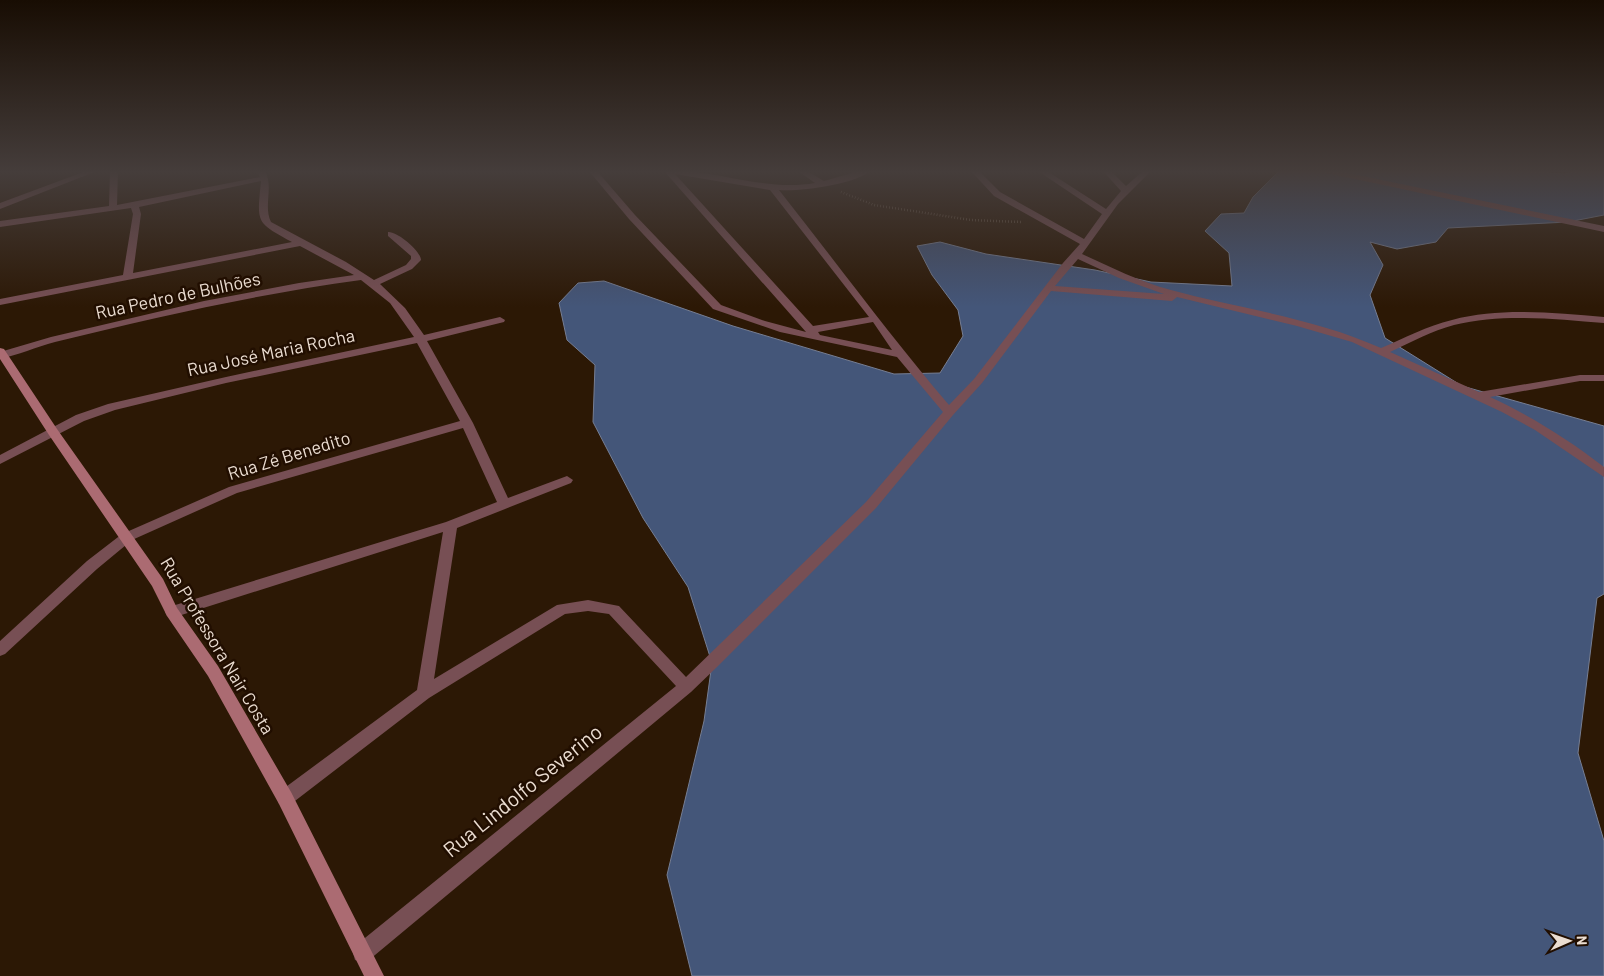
<svg xmlns="http://www.w3.org/2000/svg" width="1604" height="976" font-family="Barlow,sans-serif">
  <rect width="100%" height="100%" fill="#2c1805"/>
  <path fill="#445679" stroke="#767e93" d="M1279,171H1519L1564,174L1579,171H1604V215L1568,222L1448,228L1436,242L1397,249L1370,242L1383,265L1370,295L1385,338L1462,386L1604,426V594L1597,598L1578,753L1604,841V976H692L667,875L704,721L712,663L688,587L643,518L593,422L595,365L567,340L559,303L578,283L604,281L733,326L894,374L940,373L963,336L958,310L932,275L917,246L940,242L986,254L1095,270L1151,282L1232,286L1229,253L1205,231L1221,214L1244,213L1253,197Z"/>
  <g fill="none" stroke-linecap="round" stroke-linejoin="round">
    <path stroke="#948374" stroke-width="2.5" stroke-dasharray="0.5 2.5" stroke-linecap="butt" d="M841,192L874,205L971,220L1021,222"/>
    <g fill="#774f54" fill-rule="evenodd">
      <path d="M86,171H97L0,209V203Z"/>
      <path d="M110,171H118L117,205L260,177L257,171H265C274,187 263,206 271,222L346,262L374,280L406,265L411,259V256L388,236V232C397,231 421,251 421,260L412,269L380,284L405,308L424,335L500,317L505,320L504,322L427,341L473,423L508,498L567,476L573,480L571,483L457,528L434,679L557,605L588,600L619,606L686,677L866,502L943,412L897,357L780,332L713,309L629,219L589,171H597L635,215L721,305L765,321L806,332L664,171C715,168 762,192 815,183L798,171H807L824,181L859,171H870C856,184 799,192 779,190C836,262 890,336 949,405L974,379L1063,263L1080,244L994,196L971,171H979L1000,192L1084,239L1102,214L1038,171H1047L1106,209L1121,191L1103,171H1111L1126,186L1143,171H1151L1118,204L1082,254C1111,267 1140,282 1171,290C1241,309 1315,318 1381,348C1405,338 1427,326 1452,320C1501,307 1554,313 1604,317V323C1555,319 1503,313 1454,325C1432,331 1411,342 1390,352L1479,392L1580,375H1604V381H1580L1490,397C1531,416 1568,439 1604,467V477L1535,430L1502,412L1352,342L1297,326L1177,297L1172,301L1051,291L982,383L953,415L876,508L717,667L691,692L369,960L362,962L355,960L353,953L355,946L676,686L609,614L588,611L565,614L429,698L291,804L285,806L279,804L277,798L279,792L417,690L443,532L172,618L167,616L165,612L167,608L172,606L446,522L497,502L463,428L237,493L132,540L97,569L5,654L0,656V641L87,561L122,534L229,487L460,421L417,343L226,383L115,410L84,421L0,464V455L76,415L108,404L226,377L414,337L390,303L361,280C258,294 156,317 55,342C36,347 18,355 0,359V352L51,337L204,301L299,283L354,275L300,246L0,305V299L123,275L133,214L131,208L0,227V221L109,206ZM675,174L770,190L869,317L813,326ZM261,181C257,223 255,222 292,242L133,273L141,214L139,207ZM1078,259L1119,278L1164,294L1055,286ZM873,322L892,350L820,335L818,332Z"/>
      <path d="M1323,171H1338L1604,226V232L1327,173Z"/>
    </g>
    <path fill="#ab6b72" fill-rule="evenodd" d="M0,348L4,349L57,429L163,579L177,608L218,666L291,792L384,976H364L279,804L208,676L167,616L152,586L49,435L0,359Z"/>
  </g>
  <linearGradient id="sky" x2="0" y2="1"><stop stop-color="#180d03"/><stop offset="0.56" stop-color="#453d3b"/><stop offset="1" stop-color="#453d3b" stop-opacity="0"/></linearGradient>
  <rect width="1604" height="307" fill="url(#sky)"/>
  <g text-anchor="middle" stroke-width="5" stroke-linejoin="round" paint-order="stroke">
    <g font-size="18" fill="#ebddd1" stroke="#210e00">
      <text transform="translate(178 296) rotate(-12)" y="6">Rua Pedro de Bulhões</text>
      <text transform="translate(271 353) rotate(-12)" y="6">Rua José Maria Rocha</text>
      <text transform="translate(289 456) rotate(-17)" y="6">Rua Zé Benedito</text>
      <text transform="translate(217 646) rotate(59)" y="6">Rua Professora Nair Costa</text>
    </g>
    <g font-size="21" fill="#ebddd1" stroke="#210e00">
      <text transform="translate(523 791) rotate(-39)" y="7">Rua Lindolfo Severino</text>
    </g>
  </g>
  <g transform="translate(1569 941) rotate(88)" stroke="#210e00" stroke-width="4" paint-order="stroke">
  <path d="M0-4L9 19L0 12L-9 19Z" fill="#ebddd1"/>
  <text y="-8" font-size="14" font-weight="bold" text-anchor="middle" fill="#ebddd1">N</text>
  </g>
</svg>
